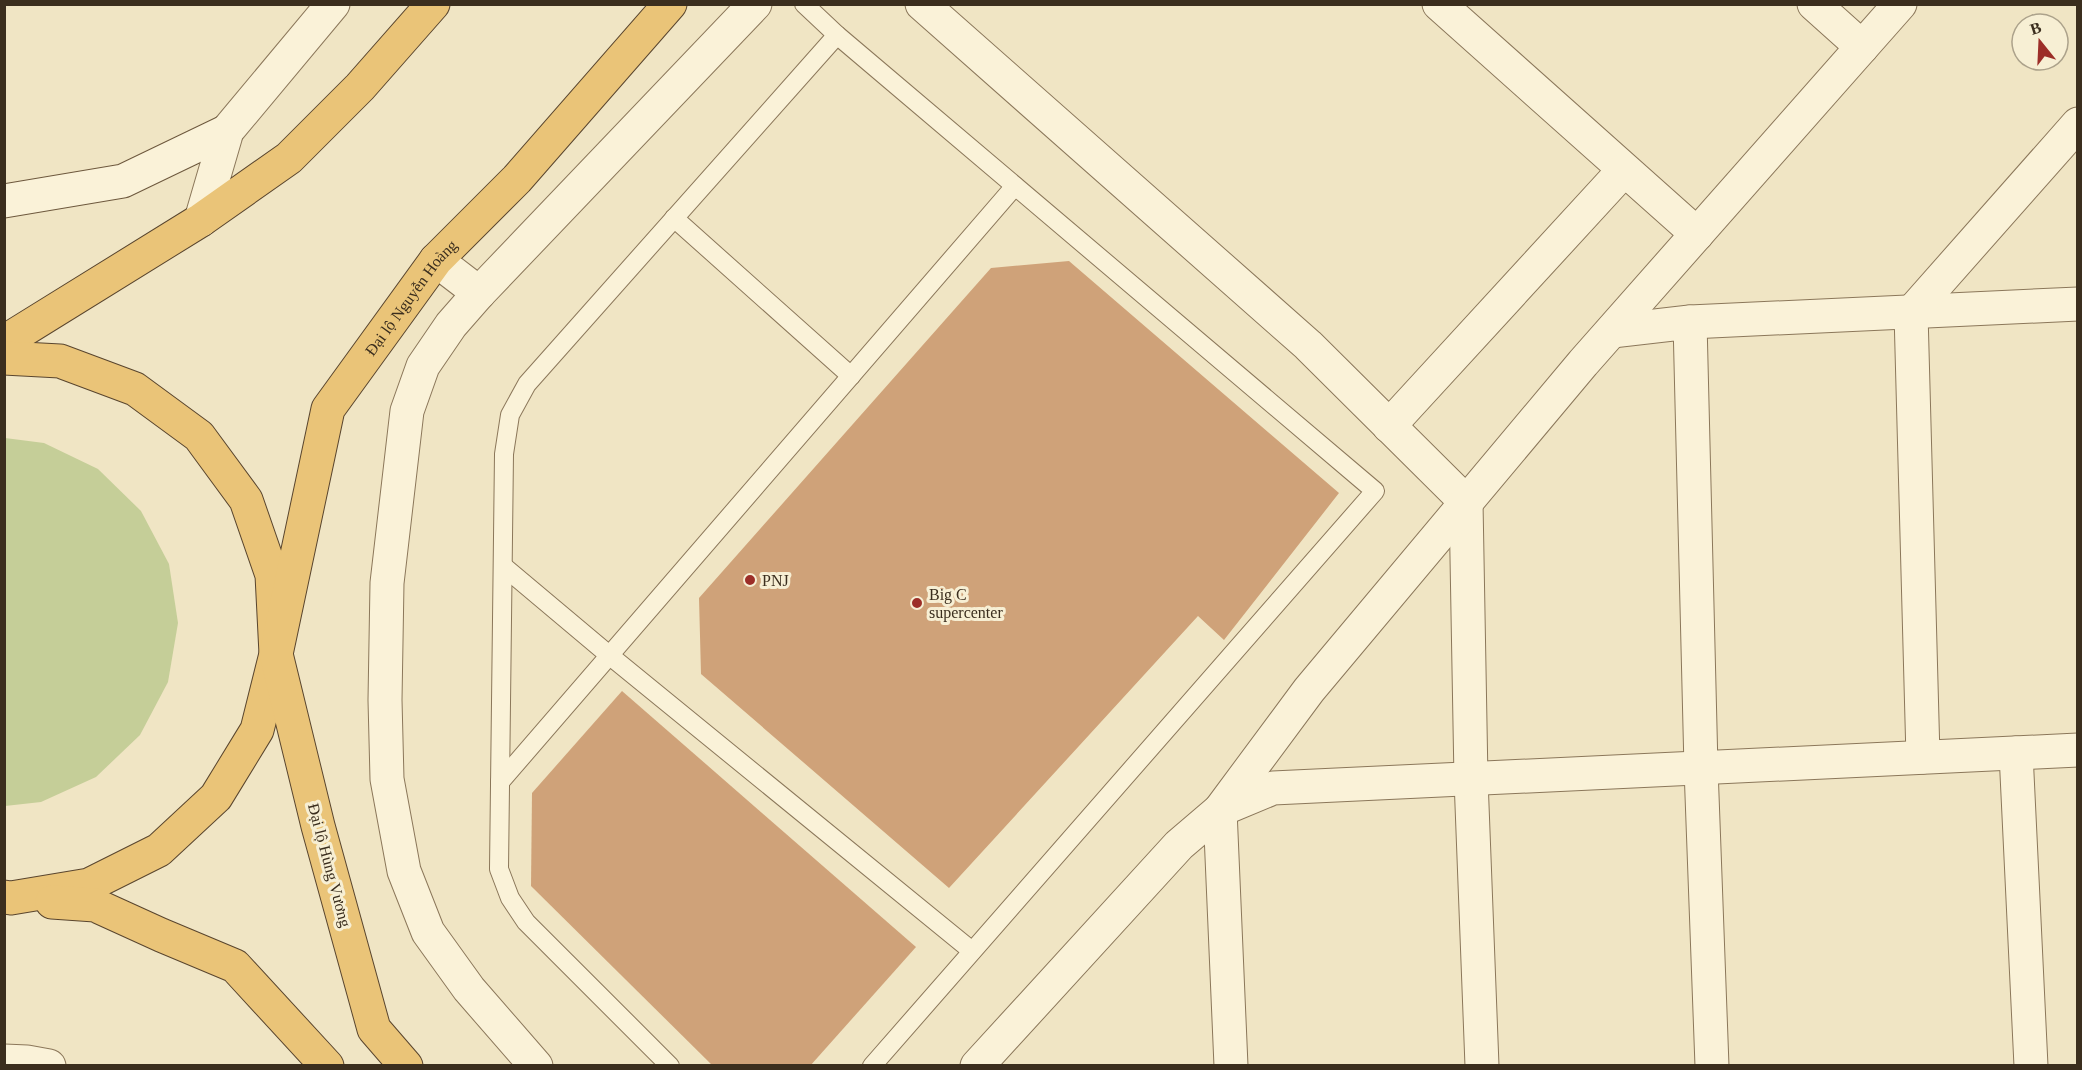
<svg xmlns="http://www.w3.org/2000/svg" width="2082" height="1070" font-family="'Times New Roman',serif">
  <rect width="100%" height="100%" fill="#f0e5c4"/>
  <path fill="#c5ce98" d="M5,438L44,443L98,469L141,511L169,564L178,623L168,682L140,735L96,777L41,802L5,806Z"/>
  <g fill="#cfa279">
    <path d="M1069,261L1339,493L1224,640L1198,616L949,888L701,674L699,598L991,268Z"/>
    <path d="M622,691L916,947L810,1066H713L531,886L532,793Z"/>
  </g>
  <g fill="none" stroke-linecap="round" stroke-linejoin="round">
    <g stroke="#8b775a" stroke-width="20">
      <g id="service">
        <path d="M804,4L837,35L1375,491L872,1066"/>
        <path d="M674,218L851,376"/>
        <path d="M503,566L609,655L972,951"/>
        <path d="M500,782L1015,186"/>
        <path d="M670,1066L526,922L510,898L499,869L504,454L510,415L527,384L837,35"/>
      </g>
    </g>
    <g stroke="#8b775a" stroke-width="35">
      <g id="minor">
        <path d="M922,4L1308,345L1466,502L1471,779L1482,1066"/>
        <path d="M1439,4L1697,234"/>
        <path d="M1814,4L1862,47"/>
        <path d="M201,220L227,131L333,4"/>
        <path d="M436,260L479,293"/>
        <path d="M1690,322L2078,304"/>
        <path d="M1612,331L1690,322L1701,768L1712,1066"/>
        <path d="M1389,426L1624,170"/>
        <path d="M2016,753L2031,1066"/>
        <path d="M1923,757L1911,313L2078,124"/>
        <path d="M536,1066L469,989L428,932L404,871L387,779L385,700L387,583L407,411L423,366L451,325L479,293L755,4"/>
        <path d="M977,1066L1179,845L1220,810L1273,788L2078,750"/>
        <path d="M1231,1066L1220,810L1309,690L1583,363L1900,4"/>
      </g>
    </g>
    <g stroke="#8b775a" stroke-width="35">
      <path id="tertiary" d="M4,1061L27,1062L49,1066"/>
    </g>
    <g stroke="#6d583d" stroke-width="35">
      <path id="secondary" d="M4,201L123,181L227,131"/>
    </g>
    <g stroke="#59452e" stroke-width="35">
      <g id="trunk">
        <path d="M4,342L201,220L289,158L360,87L433,4"/>
        <path d="M4,358L60,361L135,389L199,436L246,500L272,575L276,654L257,730L216,797L159,850L89,885L11,898L4,897"/>
        <path d="M52,902L95,905L161,935L235,966L327,1066"/>
        <path id="s1" d="M406,1066L374,1029L318,826L276,654L328,409L436,260L517,179L670,4"/>
      </g>
    </g>
    <use href="#service" stroke="#faf2d8" stroke-width="18"/>
    <use href="#minor" stroke="#faf2d8" stroke-width="33"/>
    <use href="#tertiary" stroke="#faf2d8" stroke-width="33"/>
    <use href="#secondary" stroke="#faf2d8" stroke-width="33"/>
    <use href="#trunk" stroke="#eac478" stroke-width="33"/>
  </g>
  <g fill="#9c2e28" stroke="#f7efd4" stroke-width="2">
    <circle cx="750" cy="580" r="6"/>
    <circle cx="917" cy="603" r="6"/>
  </g>
  <g text-anchor="middle" stroke-width="6" stroke-linejoin="round" paint-order="stroke">
    <g font-size="16" fill="#3b2e1e" stroke="#f7efd4">
      <text dy="6" stroke="none"><textPath href="#s1" startOffset="826">Đại lộ Nguyễn Hoàng</textPath></text>
      <text transform="translate(330 865) rotate(75)" y="6">Đại lộ Hùng Vương</text>
    </g>
    <g font-size="16" fill="#3b2e1e" stroke="#f7efd4" text-anchor="start">
      <text x="762" y="586">PNJ</text>
      <text x="929" y="600">Big C<tspan x="929" dy="18">supercenter</tspan></text>
    </g>
  </g>
  <rect width="2082" height="1070" fill="none" stroke="#3b2e1e" stroke-width="12"/>
  <g transform="translate(2040 42) rotate(342)"><circle r="28" fill="#f7efd4" stroke="#aca28b" stroke-width="1.5"/>
  <path d="M0-4.5L10 22L0 15L-10 22Z" fill="#9c2e28"/>
  <text y="-9" font-size="16" font-weight="bold" text-anchor="middle" fill="#3b2e1e">B</text>
  </g>
</svg>
